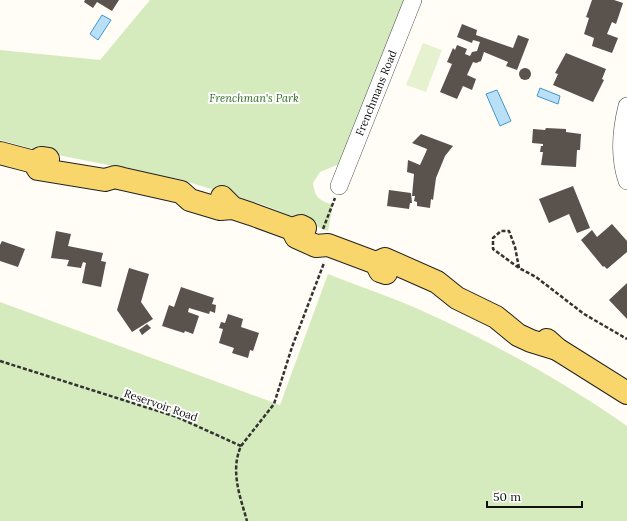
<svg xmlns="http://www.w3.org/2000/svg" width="627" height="521" font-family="Lora,serif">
  <rect width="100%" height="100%" fill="#fffdf5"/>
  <g fill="#d5ebbd">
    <path d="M150,0H406L342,163L320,172L313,183C315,198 319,200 333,205L328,231L264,205L178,179L48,153L0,140V50L100,60Z"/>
    <path d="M328,274C358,286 389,296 418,309C490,341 563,381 627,426V521H0V302L280,405Z"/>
  </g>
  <path fill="#e6f2cf" d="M423,43L442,50L426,92L406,85Z"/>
  <g fill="#b9e0f7" stroke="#3f96cf">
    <path d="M102,15L111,20L98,40L90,34Z"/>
    <path d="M540,88L560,96L558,104L537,96Z"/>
    <path d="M497,90L511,121L500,126L486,94Z"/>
  </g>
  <g fill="#5a524d">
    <path d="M85,0H119L112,11L97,2L93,8L84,2Z"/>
    <path d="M592,0H614L623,3L616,24L612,22L607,34L618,38L612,53L592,46L594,38L584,34L589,18L586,17Z"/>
    <path d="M462,24L477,30L476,35L513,48L518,35L529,39L517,70L506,66L508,62L484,52L481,61L476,63L473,62L467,75L476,79L472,90L463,86L457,99L440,92L452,64L447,62L453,48L455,50L457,45L467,49L465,54L470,56L472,52L477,51L480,42L473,40L472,43L457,37Z"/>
    <path d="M566,53L606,69L602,79L604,80L593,102L553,85L558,74L555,73Z"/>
    <circle cx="525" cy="74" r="6"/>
    <path d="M546,128L566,129V132L581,134L580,150H577L576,167L541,165L543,152H540L541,146H543V144L532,143L533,129L545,130Z"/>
    <path d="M421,134L453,146L445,156L436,178L433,200L431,199L430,208L417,206V202L414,201L415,196H412L414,174L407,172L408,160L420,165L426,152L427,149L412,143Z"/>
    <path d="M573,186L590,228L577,233L569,214L549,223L539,199Z"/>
    <path d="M389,190L411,193L412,203H410L409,209L387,206Z"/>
    <path d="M612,224L627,241V252L607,269L604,266L603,267L581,240L592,230L597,237Z"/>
    <path d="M56,231L71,234L68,246L103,253L101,261L106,262L101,287L82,283L86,263L83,262L81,268L67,266L69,260L51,258Z"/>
    <path d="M2,241L25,249L18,267L0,261V245Z"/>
    <path d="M129,268L149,274L141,302L153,319L132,332L117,310Z"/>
    <path d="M627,283V319L609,300Z"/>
    <path d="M181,287L214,298L212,304L216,305L215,313L210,311L209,314L189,308L188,312L199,316L193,334L185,331L184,333L162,326L169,305L174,307Z"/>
    <path d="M228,314L243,319L241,327L259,333L253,351L250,350L248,358L232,353L234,348L219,343L223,329L219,328L221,322L225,323Z"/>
    <path d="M147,324L151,328L142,335L139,330Z"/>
  </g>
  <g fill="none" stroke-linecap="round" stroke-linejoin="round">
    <g stroke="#444" stroke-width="18">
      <g id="minor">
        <path d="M627,106C621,130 619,158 627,181"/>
        <path d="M339,186L413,0"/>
      </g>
    </g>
    <g stroke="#222" stroke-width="24">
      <g id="major">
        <path d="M0,153L34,162L41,158L48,159"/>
        <path d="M34,162L38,169L105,180L115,177L123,179L181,192L190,200L220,209L233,208"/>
        <path d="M222,197L233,208L251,214L292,229L301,226L305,228"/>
        <path d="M292,229L296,237L316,246L328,245L376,263L380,271L386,273"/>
        <path d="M376,263L385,259L437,282L457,298L496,317L518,335L531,341L557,349"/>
        <path d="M547,340L557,349L627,393"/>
      </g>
    </g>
    <g stroke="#333" stroke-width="2.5" stroke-dasharray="4 2" stroke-linecap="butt">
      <path d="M323,229L335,198"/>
      <path d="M519,268L515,247L509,231H501L493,238V249L519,268L536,277L584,314L627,339"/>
      <path d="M0,361L177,417L241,446C230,471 240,496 247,521"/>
      <path d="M241,446L274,404L292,347L324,263"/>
    </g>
    <use href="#minor" stroke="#fff" stroke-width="17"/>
    <use href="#major" stroke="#f9d66b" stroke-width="22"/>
  </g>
  <g text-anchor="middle" stroke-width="4" stroke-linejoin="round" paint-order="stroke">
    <g font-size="11" fill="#111" stroke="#fff">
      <text transform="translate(376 93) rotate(-68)" y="4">Frenchmans Road</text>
      <text transform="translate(161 405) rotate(19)" y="4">Reservoir Road</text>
    </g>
    <g font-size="11" font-style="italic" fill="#2f6b1f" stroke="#fff">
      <text x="254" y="102">Frenchman's Park</text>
    </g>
  </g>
  <path d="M487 501v6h95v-6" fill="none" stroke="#111111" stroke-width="2"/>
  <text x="493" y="501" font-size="12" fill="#111111" stroke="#ffffff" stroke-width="3" paint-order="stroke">50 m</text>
</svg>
